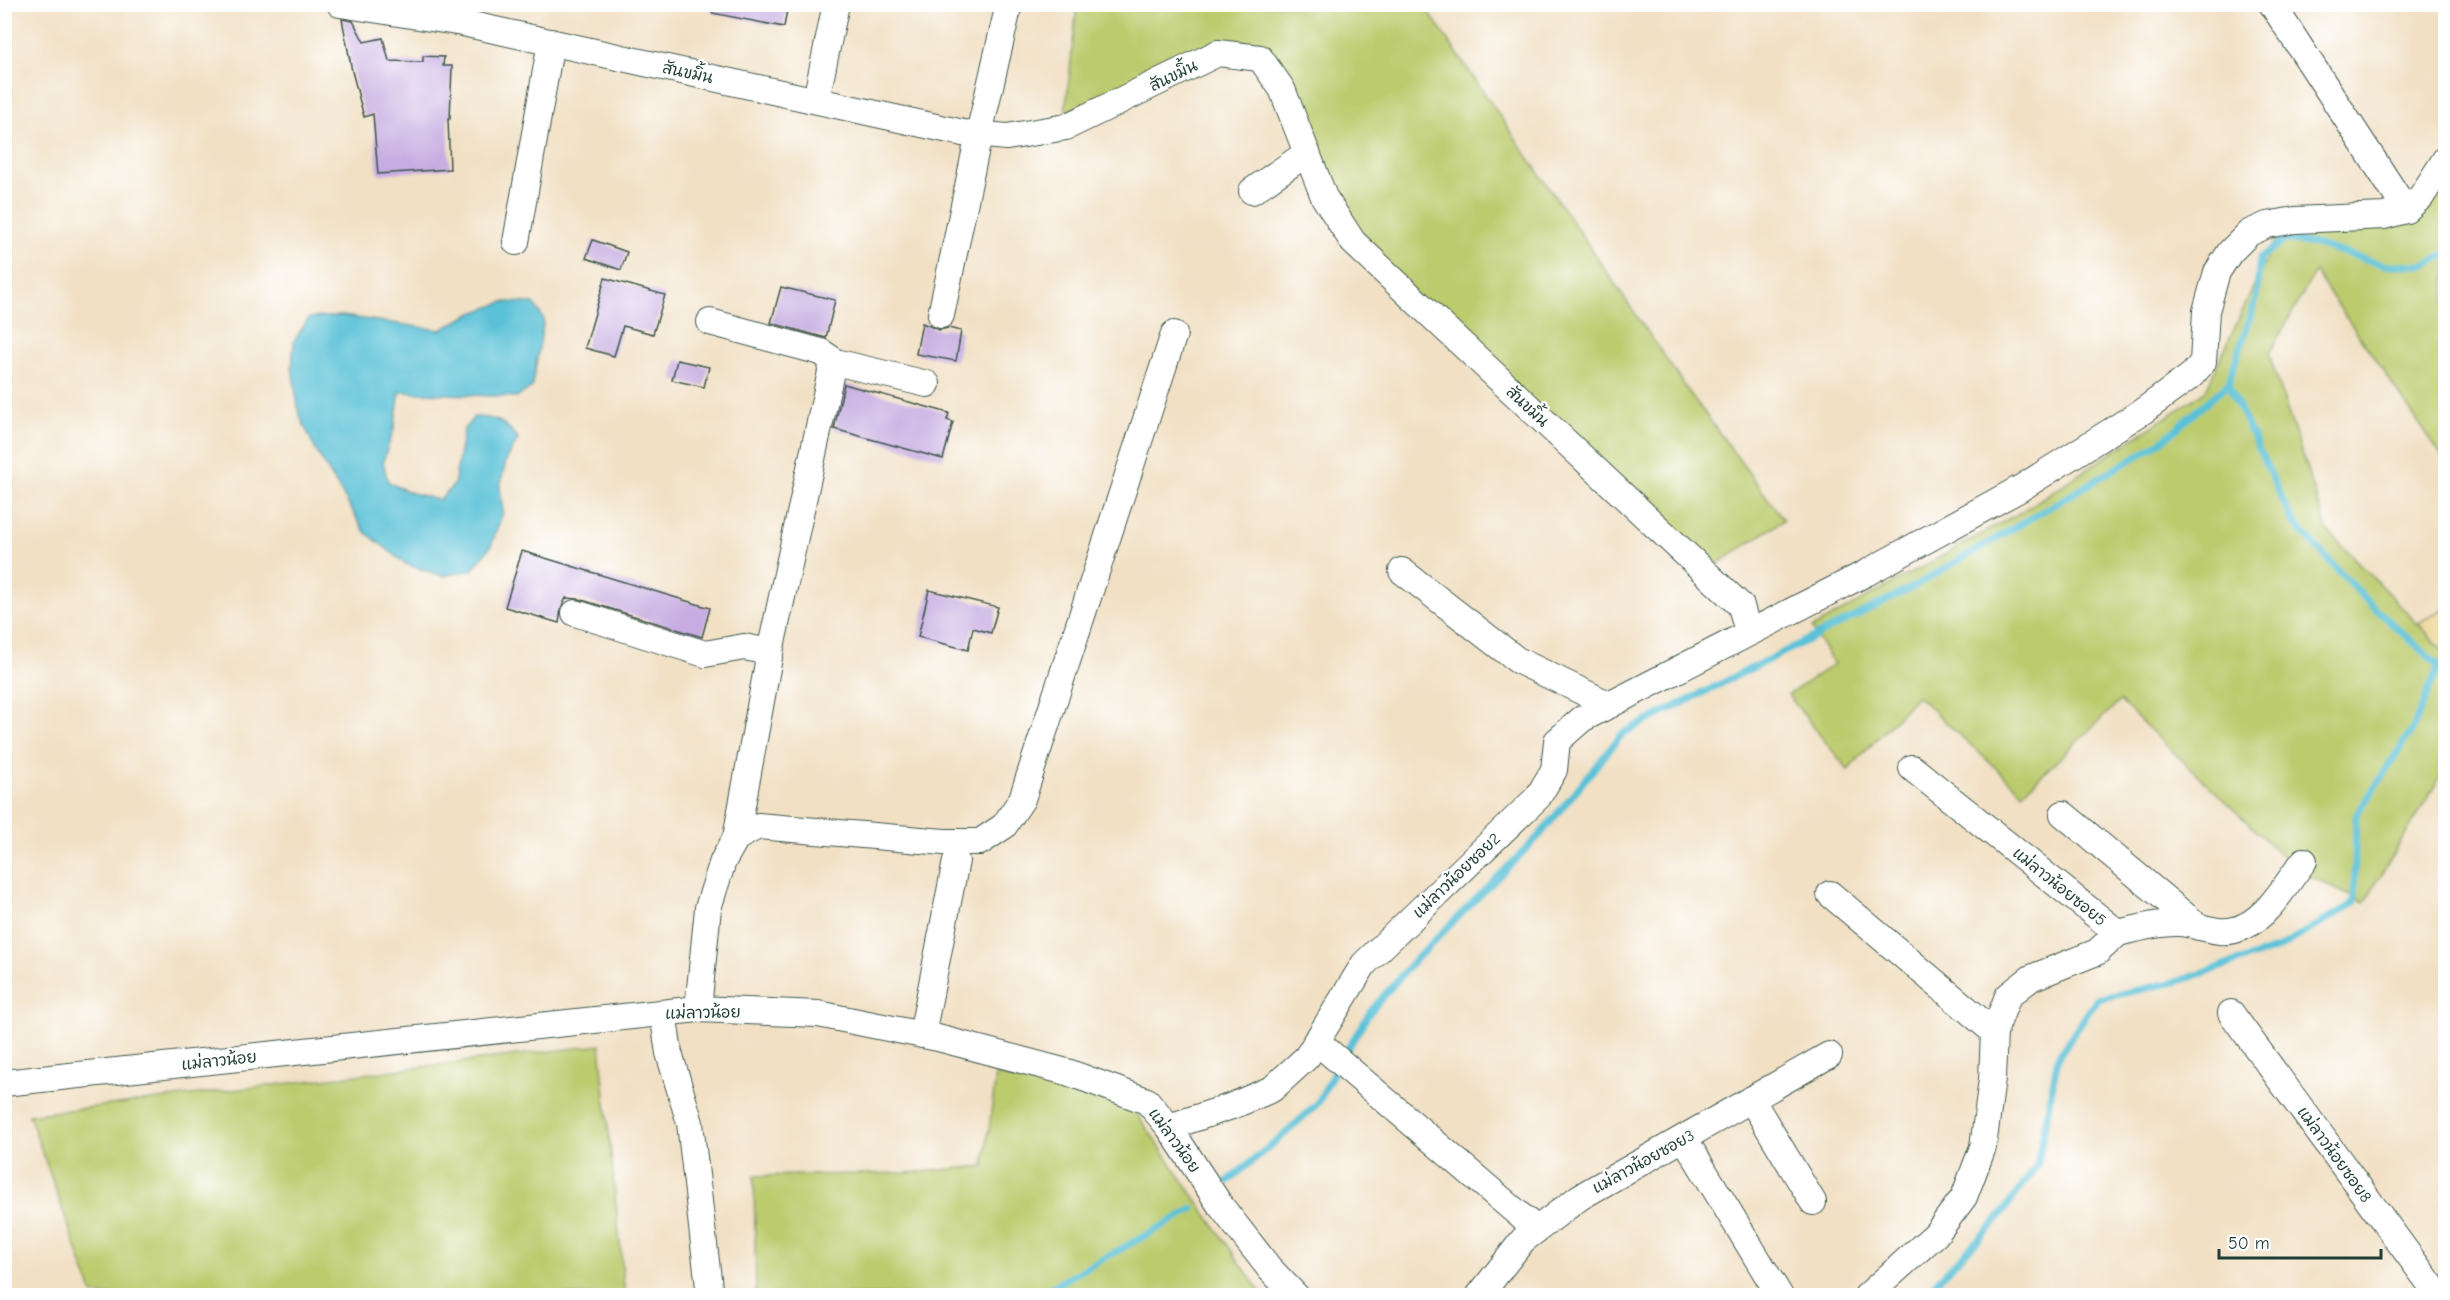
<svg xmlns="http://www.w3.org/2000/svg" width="2450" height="1300" font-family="'Comic Neue','Playpen Sans Thai',sans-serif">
  <rect width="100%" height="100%" fill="#fff"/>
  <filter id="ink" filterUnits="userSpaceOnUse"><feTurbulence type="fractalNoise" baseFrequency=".0167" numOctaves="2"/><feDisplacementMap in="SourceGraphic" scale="12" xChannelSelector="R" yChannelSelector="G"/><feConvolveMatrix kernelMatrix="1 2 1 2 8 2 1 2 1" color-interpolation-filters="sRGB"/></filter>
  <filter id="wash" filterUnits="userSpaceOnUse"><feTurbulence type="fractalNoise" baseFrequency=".008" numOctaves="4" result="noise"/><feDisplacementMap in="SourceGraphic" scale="24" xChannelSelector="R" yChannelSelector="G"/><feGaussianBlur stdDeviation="1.35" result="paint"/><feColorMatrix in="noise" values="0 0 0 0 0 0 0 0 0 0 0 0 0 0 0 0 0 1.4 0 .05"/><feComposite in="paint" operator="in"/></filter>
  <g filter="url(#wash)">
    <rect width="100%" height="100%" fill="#f1e0c4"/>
    <g fill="#bccb6d" stroke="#6e8450" stroke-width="1.5">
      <path d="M1077,5H1424L1686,388L1784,520L1705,572L1353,242L1260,58L1217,53L1063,134Z"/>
      <path d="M2445,176V461L2315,272L2269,354L2327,530L2445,652V769L2364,903L2297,870L2120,701L2023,793L1917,696L1848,770L1788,695L1834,664L1812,628L2021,512L2205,392L2279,231L2398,225Z"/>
      <path d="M600,1045L625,1295H93L29,1115Z"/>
      <path d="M996,1075L1132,1107L1258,1289L1264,1295H756L754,1176L907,1173L984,1166Z"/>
    </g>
    <path fill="#eeda9e" stroke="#868c69" stroke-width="1.5" d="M2445,608V652L2418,623Z"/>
    <path fill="#5ac1d7" stroke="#3c7f86" stroke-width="1.5" d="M503,302L534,303L544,320L532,387L517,397L400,392L394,429L383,461L388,482L409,492L439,500L454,485L464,429L474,417C495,417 505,421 518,439L506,461L500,487L503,512L491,546L472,570L443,576L406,564L365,532L315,449L299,414L292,368L294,341L309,318L343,316L441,330L468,315Z"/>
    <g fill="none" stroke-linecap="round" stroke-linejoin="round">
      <g stroke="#5ac1d7" stroke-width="7">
        <path d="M1343,1056L1370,1012L1410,965L1539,836L1623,733L1915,586L2161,442L2228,384L2256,300L2260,258L2284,240L2315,244L2384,265H2425L2446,254"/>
        <path d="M1228,1181L1287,1132L1318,1103L1337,1066"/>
        <path d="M1036,1296L1193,1209"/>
        <path d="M1922,1296L1994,1224L2037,1166L2058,1057L2097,999L2179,981L2279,948L2354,903L2356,816L2412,730L2439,666L2367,601L2293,522L2228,384"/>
      </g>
    </g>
    <g id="blocks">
      <g fill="#c6ace1">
        <path d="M712,4H788L784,27L712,13Z"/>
        <path d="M342,19L353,21L364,42L383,38L389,61L423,62V56L444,57L443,66H452L450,119H448L450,169L378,174L373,114L364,117L352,71Z"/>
        <path d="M593,240L627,252L621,270L586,258Z"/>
        <path d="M605,278L665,295L653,334L623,326L614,356L585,348Z"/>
        <path d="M781,287L835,300L826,338L771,323Z"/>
        <path d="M922,323L939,330L948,328L961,331L956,361L916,354Z"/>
        <path d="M677,360L709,367L704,387L672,380Z"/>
        <path d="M844,384L949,413L947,420L953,422L943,459L834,429Z"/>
        <path d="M522,551L710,608L702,637L579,599L566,598L561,609L559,623L505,607Z"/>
        <path d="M929,590L998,607L991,633L973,628L968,650L918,637Z"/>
      </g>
    </g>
  </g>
  <g filter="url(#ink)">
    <use href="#blocks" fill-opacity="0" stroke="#3e554a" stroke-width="1.5"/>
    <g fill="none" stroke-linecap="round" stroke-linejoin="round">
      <g stroke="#3e554a" stroke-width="28">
        <g id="minor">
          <path d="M340,4L463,23L963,133L1007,137L1066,127L1218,53L1260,58L1282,89L1324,197L1353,242L1741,606L1748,632"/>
          <path d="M2272,4L2406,210"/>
          <path d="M816,100L836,4"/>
          <path d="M1252,191L1307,153"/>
          <path d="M516,242L551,42"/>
          <path d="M941,315L979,134L1009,4"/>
          <path d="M710,322L821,352L830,358L832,367L770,652L736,838"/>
          <path d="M831,361L927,384"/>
          <path d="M1402,571L1517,660L1610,705"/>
          <path d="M575,613L705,654L744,647L770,652"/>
          <path d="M2063,814L2199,927"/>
          <path d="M1830,894L1994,1032"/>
          <path d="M2118,933C2137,929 2158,922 2178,923C2202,924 2220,939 2245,926C2270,914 2287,882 2304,861"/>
          <path d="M698,1009L708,908L723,861L736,838L758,826L944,842H980L1004,826L1022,799L1174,334"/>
          <path d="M663,1013L669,1053L690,1123L710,1296"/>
          <path d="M2231,1013L2439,1296"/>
          <path d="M922,1035L956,861"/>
          <path d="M1316,1041L1536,1229"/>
          <path d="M4,1083L698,1009L818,1014L938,1038L1067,1072L1147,1101L1169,1127L1220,1205L1270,1269L1296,1296"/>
          <path d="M1751,1099L1813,1202"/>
          <path d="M1169,1127L1232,1106L1272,1089L1307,1057L1364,964L1538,797L1554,770L1557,741L1582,719L1866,573L2021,488L2143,411L2192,375L2203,362L2206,311L2217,272L2230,252L2249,233L2267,225L2295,220L2384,216L2406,210L2421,197L2446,158"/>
          <path d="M1684,1138L1780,1296"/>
          <path d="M1479,1296L1523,1240L1580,1197L1829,1055"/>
          <path d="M1867,1296L1936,1234L1964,1197L1983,1147L1992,1079L1994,1032L2008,996L2031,978L2097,952L2118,933L1912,768"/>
        </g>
      </g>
      <use href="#minor" stroke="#fff" stroke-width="26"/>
    </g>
  </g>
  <g text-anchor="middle" stroke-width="4.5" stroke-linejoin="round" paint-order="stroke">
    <g font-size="16" fill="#1f3d34" stroke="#fff">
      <text transform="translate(688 72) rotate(12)" y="6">สันขมิ้น</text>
      <text transform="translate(1173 75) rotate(-26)" y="6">สันขมิ้น</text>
      <text transform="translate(1528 406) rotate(43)" y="6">สันขมิ้น</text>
      <text transform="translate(1456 875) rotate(-44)" y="6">แม่ลาวน้อยซอย2</text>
      <text transform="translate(2060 886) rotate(39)" y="6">แม่ลาวน้อยซอย5</text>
      <text transform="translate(703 1012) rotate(-1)" y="6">แม่ลาวน้อย</text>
      <text transform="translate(219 1060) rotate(-6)" y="6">แม่ลาวน้อย</text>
      <text transform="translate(1175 1140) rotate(54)" y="6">แม่ลาวน้อย</text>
      <text transform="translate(2335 1154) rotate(54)" y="6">แม่ลาวน้อยซอย8</text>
      <text transform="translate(1643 1161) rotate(-29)" y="6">แม่ลาวน้อยซอย3</text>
    </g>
  </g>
  <rect width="2450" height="1300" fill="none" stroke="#fff" stroke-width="24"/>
  <path d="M2219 1249v9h162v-9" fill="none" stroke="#1f3d34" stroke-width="3"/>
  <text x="2228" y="1249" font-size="18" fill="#1f3d34" stroke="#ffffff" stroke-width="4.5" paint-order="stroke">50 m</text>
</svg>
